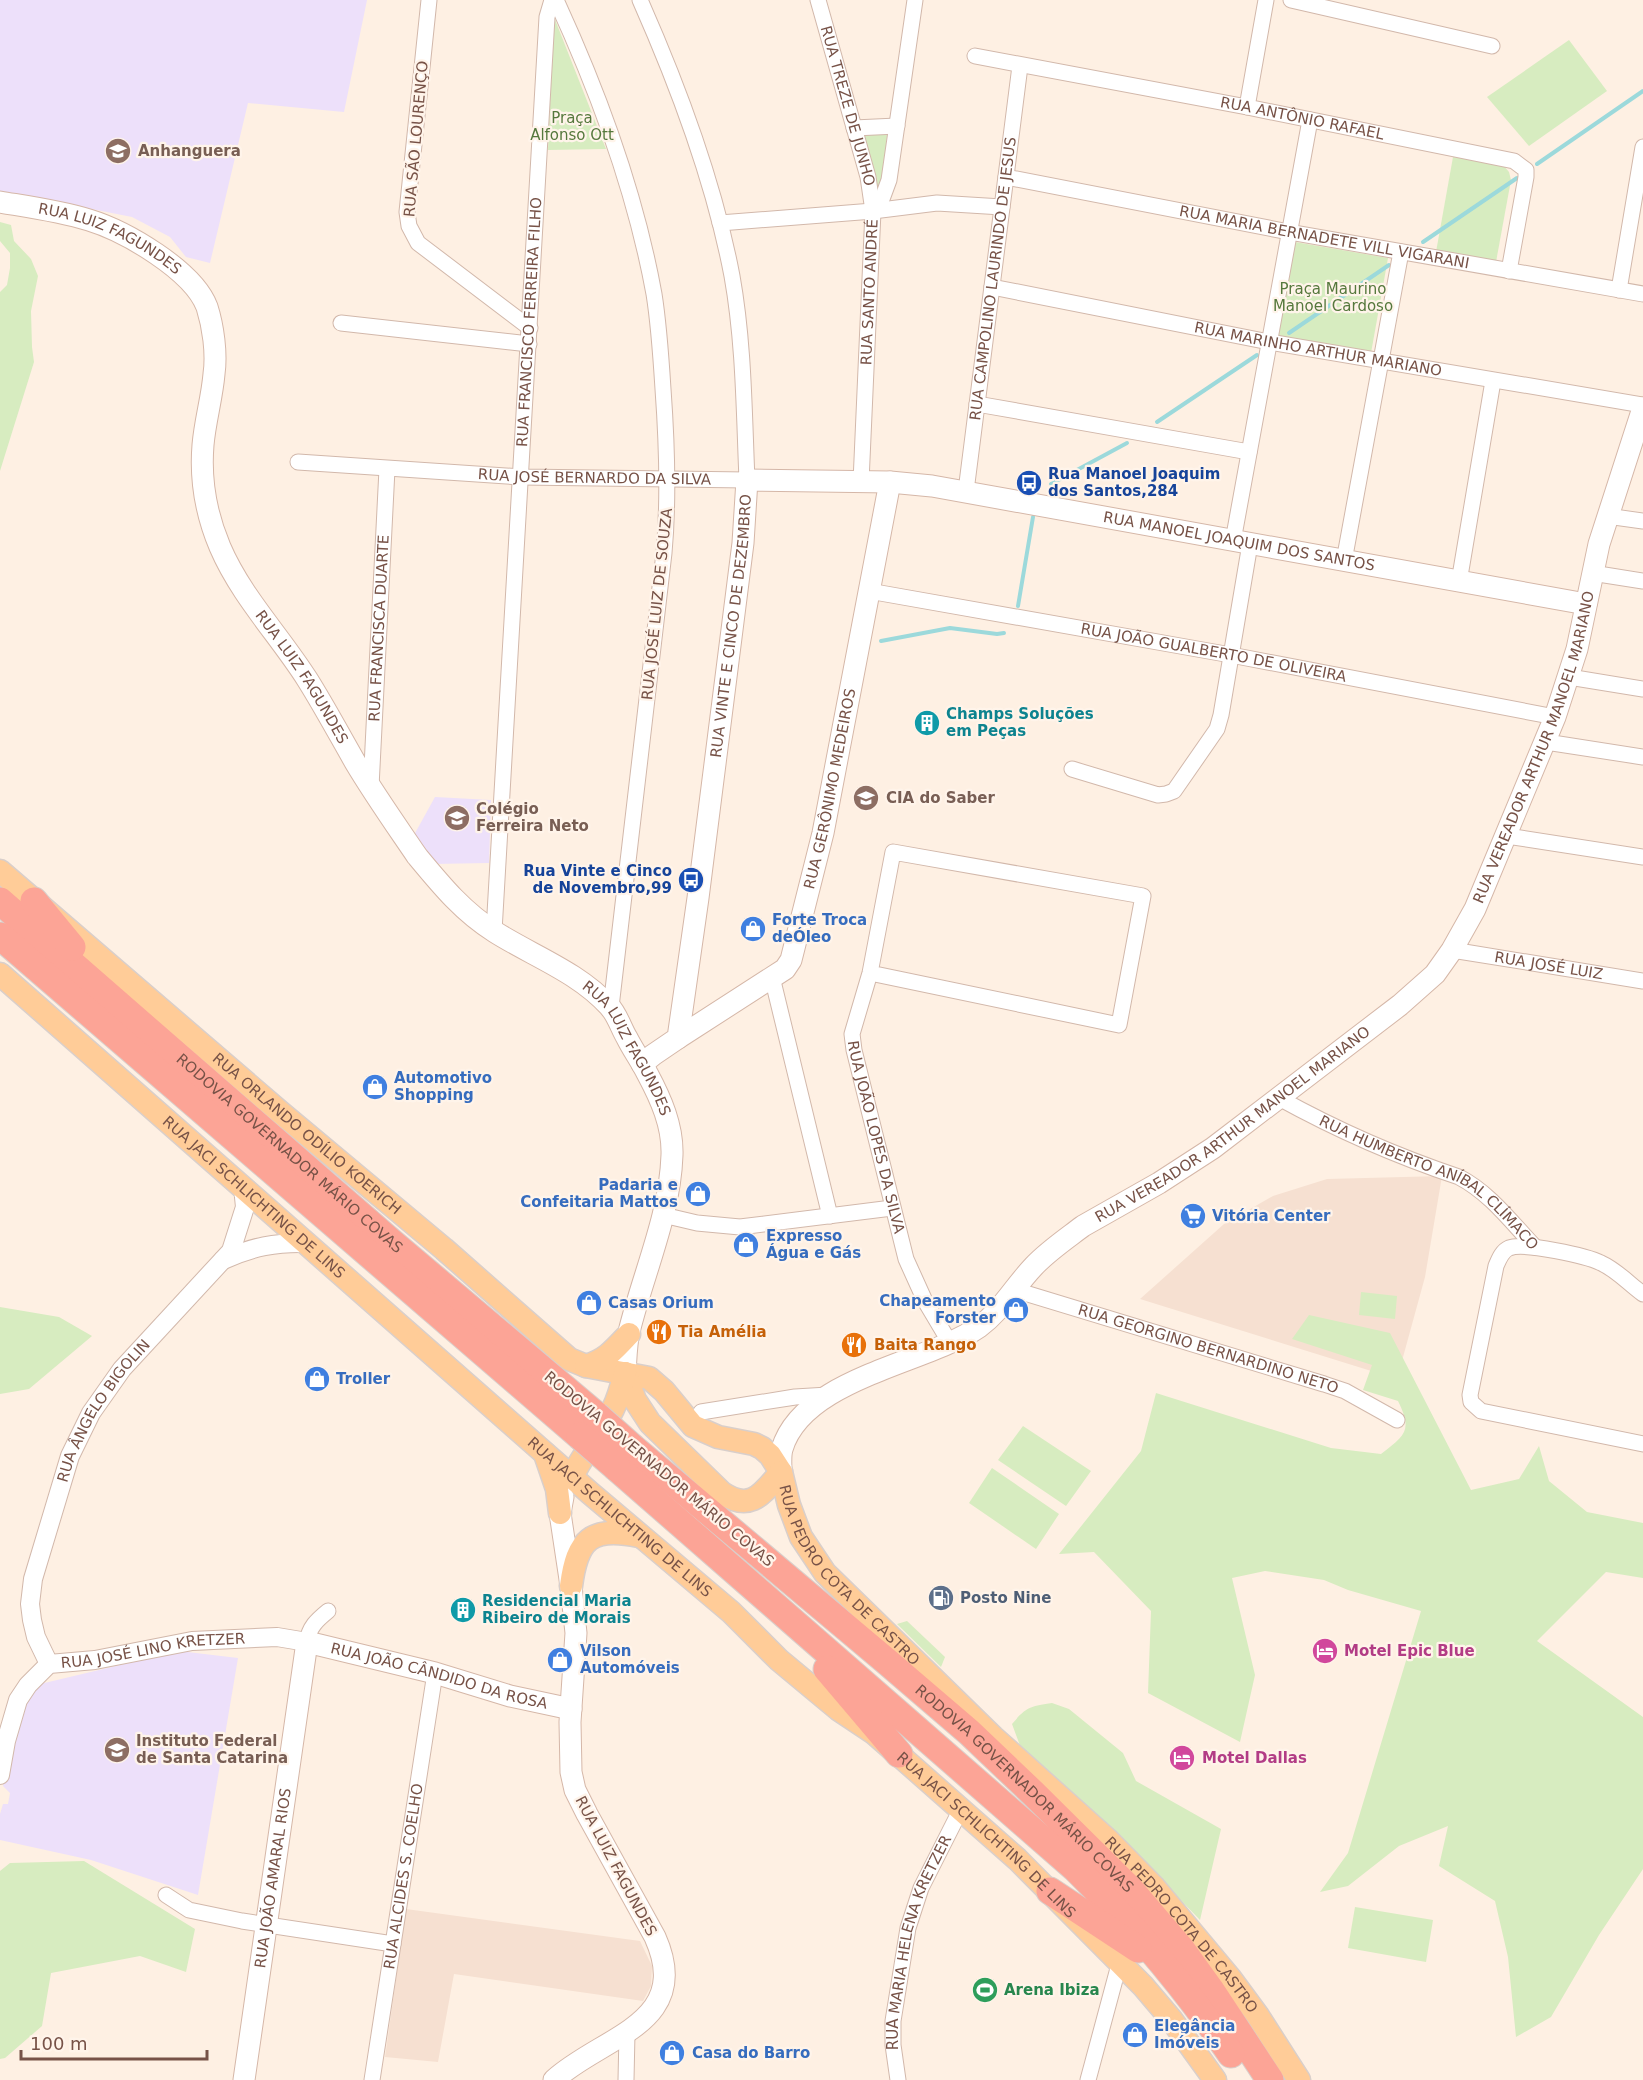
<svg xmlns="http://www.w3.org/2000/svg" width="1643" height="2080" font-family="'DejaVu Sans',sans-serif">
  <rect width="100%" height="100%" fill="#fef0e3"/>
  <g fill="#f6e0d1">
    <path d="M1442,1176L1425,1277L1397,1379L1140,1299L1224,1224L1273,1196L1327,1179Z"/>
    <path d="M406,1909L640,1941L652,1966L651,1986L643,2001L454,1974L438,2062L385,2057Z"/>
  </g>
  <g fill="#ede0fa">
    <path d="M0,0H367L344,112L248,103L210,263L186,257L170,237L132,217L0,191Z"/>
    <path d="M435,797L491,800L489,863L433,864L414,835Z"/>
    <path d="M179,1651L238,1658L198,1895L91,1860L0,1840V1814L3,1804H8L10,1793L3,1786L4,1780L28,1696L36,1685Z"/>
  </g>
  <g fill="#d7ecc0">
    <path d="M554,17L606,149L548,150Z"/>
    <path d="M1569,40L1607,91L1529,146L1487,97Z"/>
    <path d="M863,135H887L883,184L878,190Z"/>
    <path d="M1453,157L1503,165L1509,172L1511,180L1496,262L1436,252Z"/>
    <path d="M0,222L11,225L14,241L31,259L38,276L31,311L32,347L34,362L0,471V292L7,285L10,268V253L0,241Z"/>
    <path d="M1295,242L1388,258L1371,353L1278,336Z"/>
    <path d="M1361,1292L1397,1296L1395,1319L1359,1315Z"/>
    <path d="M0,1307L59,1317L92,1336L29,1389L0,1394Z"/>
    <path d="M1309,1315L1390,1333L1471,1490L1519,1479L1539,1446L1549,1481L1587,1512L1643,1523V1578L1606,1572L1537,1641L1643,1717V1869L1599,1935L1551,2017L1516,2037L1508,1957L1495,1901L1439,1866L1448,1826L1399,1846L1348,1886L1320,1892L1348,1853L1421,1611L1348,1590L1324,1580L1265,1571L1232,1578L1255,1675L1240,1742L1148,1693L1151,1611L1094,1552L1059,1554L1141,1451L1156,1393L1331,1448L1381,1454C1405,1435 1413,1431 1398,1401L1363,1390L1372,1365L1292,1339Z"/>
    <path d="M1023,1426L1091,1471L1066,1506L998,1460Z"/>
    <path d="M992,1468L1059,1514L1036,1549L969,1503Z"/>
    <path d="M907,1621L945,1657L941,1667L897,1624Z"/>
    <path d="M1052,1703L1069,1709L1123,1753L1136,1781L1221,1829L1200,1920L1112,1829L1022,1751L1012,1724C1026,1707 1031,1706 1052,1703Z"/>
    <path d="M84,1861L195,1929L186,1972L140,1956L51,1973L42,2026L5,2058L0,2059V1871L10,1863Z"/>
    <path d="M1355,1907L1433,1920L1426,1962L1348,1948Z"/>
  </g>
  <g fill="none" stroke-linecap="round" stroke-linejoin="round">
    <g stroke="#9cd9db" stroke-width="4">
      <path d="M1537,164L1643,91"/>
      <path d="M1423,242L1517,178"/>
      <path d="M1289,333L1389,265"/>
      <path d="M1157,422L1257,355"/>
      <path d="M1051,484L1127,443"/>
      <path d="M1018,606L1033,517"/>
      <path d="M881,641L950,628L997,634L1004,633"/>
    </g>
    <g stroke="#d2b8ab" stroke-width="17">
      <g id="minor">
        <path d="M429,0L407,212L409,226L418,243L530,328"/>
        <path d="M556,0C598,91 636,195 654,294C659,325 661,357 663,389C667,444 669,498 664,553L611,1007"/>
        <path id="s1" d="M818,0L868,177L873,211"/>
        <path d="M1291,0L1492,46"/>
        <path id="s2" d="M975,56L1247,107L1514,161L1526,170V177L1509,271"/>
        <path d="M1247,107L1266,0"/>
        <path d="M854,128L897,126"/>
        <path id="s3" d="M1006,177L1289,232L1643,294"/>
        <path d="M720,223L873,211L937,203L1002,207"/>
        <path id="s4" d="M992,287L1269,342L1643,405"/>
        <path d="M1619,290L1643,147"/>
        <path d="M341,323L529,344"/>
        <path d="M977,404L1249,452"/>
        <path id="s5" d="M298,462L521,477L747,480C744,412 744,343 732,276C714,181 679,88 640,0"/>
        <path id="s6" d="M861,482L873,211L882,199L889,180L915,0"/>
        <path id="s7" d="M966,491L1020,66"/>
        <path d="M1607,516L1643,521"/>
        <path d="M1233,541L1310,120"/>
        <path d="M1344,561L1401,252"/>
        <path d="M1592,573L1643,581"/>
        <path d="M1459,582L1493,381"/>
        <path id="s8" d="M869,591L1231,655L1555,717"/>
        <path d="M1569,677L1643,689"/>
        <path d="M1546,742L1643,757"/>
        <path d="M1072,769L1158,795L1166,794L1174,791L1217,729L1221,715L1250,544"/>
        <path id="s9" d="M371,787L387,469"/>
        <path d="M1507,836L1643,857"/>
        <path id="s10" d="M494,931L547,17L552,0"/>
        <path id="s11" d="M1452,950L1643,981"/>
        <path id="s12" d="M870,973L1119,1025L1143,896L893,852L870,973L852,1034L854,1050L906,1259L925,1301L950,1343"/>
        <path d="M772,977L830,1216"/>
        <path id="s13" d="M1279,1098C1337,1130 1396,1156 1459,1177C1490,1193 1512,1223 1535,1247"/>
        <path d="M663,1215L697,1223L740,1227L892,1208"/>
        <path id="s14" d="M1015,1290L1324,1384L1345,1391L1397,1420"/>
        <path d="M1643,1294C1629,1284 1617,1270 1601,1263C1587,1256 1524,1242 1509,1248C1502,1251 1499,1259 1496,1266L1470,1395L1471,1402L1481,1411L1643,1444"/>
        <path d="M701,1412L795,1397L828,1395"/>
        <path d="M307,1642C309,1627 317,1620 328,1611"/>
        <path d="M166,1895L189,1910L242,1921L393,1944"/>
        <path id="s15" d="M372,2080L435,1673"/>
        <path d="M626,2080L627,2033"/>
        <path id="s16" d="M898,2080L893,2045V2021L908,1928L921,1888L961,1809"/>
        <path d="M1088,2080L1120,1961"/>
      </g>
    </g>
    <g stroke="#d2b8ab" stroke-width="20">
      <g id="tertiary">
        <path d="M223,1260C252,1247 276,1242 307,1243"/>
        <path id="s17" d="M49,1664L36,1637L32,1620L30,1604L33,1579L70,1456L91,1413L122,1369L231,1251L245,1207L243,1187"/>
        <path id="s18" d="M0,1775L6,1741L18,1700L28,1685L49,1664L95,1660L192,1641L277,1637L307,1642"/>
      </g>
    </g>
    <g stroke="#d5b7a8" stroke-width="23">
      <g id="secondary">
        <path id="s19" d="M0,202C30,207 60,211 89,220C125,231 193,270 207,307C213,326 217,353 214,374C212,398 205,421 203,445C200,481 206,514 220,547C241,596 279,635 307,679C324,706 339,734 355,762C374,794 396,825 417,856C441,885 463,912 495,932C533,956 578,972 609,1006C617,1014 621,1028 627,1038C633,1050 641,1061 647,1073C661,1099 673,1126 672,1155C670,1216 643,1274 629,1332C626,1345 626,1360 625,1373"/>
        <path id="s20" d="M678,1038L785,969L791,960L823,833L890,482"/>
        <path id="s21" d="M642,1064L653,1055L678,1038L698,898L743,543L747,480L890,482L932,486L1586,604"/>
        <path id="s22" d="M781,1472C781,1464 780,1456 782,1449C803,1378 925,1364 979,1327C1002,1310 1014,1287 1034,1266C1048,1251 1066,1239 1083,1226L1159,1183L1213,1148L1400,1005L1435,974L1452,950L1475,909L1555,717L1577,649L1599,544L1643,408"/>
        <path id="s23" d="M244,2080L307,1642L435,1673L510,1696L571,1709"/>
        <path d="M554,2080C602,2036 694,2024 655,1937L587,1814L575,1790L571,1772L570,1722L576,1633L571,1586L560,1513L563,1497"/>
      </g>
    </g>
    <g stroke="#d9cfcb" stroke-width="25">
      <g id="primary">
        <path id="s24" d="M0,871L280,1112L444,1249L569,1359L586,1366L649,1378L664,1391L693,1426L718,1437L754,1444L762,1448L770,1455L781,1472L789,1505L801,1537L825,1573L993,1737L1108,1840L1154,1887L1230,1978L1258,2016L1299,2080"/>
        <path id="s25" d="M0,974L590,1493L731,1612L779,1660L838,1709L874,1733L1017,1859L1143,1986L1171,2019L1215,2080"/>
        <path d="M586,1366C606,1360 614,1350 629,1334"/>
        <path d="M625,1373L635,1400L650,1423L722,1493C751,1512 762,1494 781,1472"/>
        <path d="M545,1454L557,1489L560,1513"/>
        <path d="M572,1477C583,1453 602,1433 613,1409C619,1397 622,1385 625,1373"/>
        <path d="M571,1586C577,1539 591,1526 639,1536"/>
      </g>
    </g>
    <g stroke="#d9cfcb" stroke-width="29">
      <g id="motorway">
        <path id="s26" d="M0,901L391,1242L596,1415"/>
        <path d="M34,901L72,947"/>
        <path d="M0,936L580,1436"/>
        <path id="s27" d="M633,1448L885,1660L969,1732L1033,1793L1130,1889L1182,1950L1210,1989L1270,2080"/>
        <path d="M617,1468L1075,1868C1133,1925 1185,1987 1231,2054"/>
        <path d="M827,1669L899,1754"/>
        <path d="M1050,1891L1138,1949"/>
      </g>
    </g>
    <use href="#minor" stroke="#fff" stroke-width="15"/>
    <use href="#tertiary" stroke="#fff" stroke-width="18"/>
    <use href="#secondary" stroke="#fff" stroke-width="21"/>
    <use href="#primary" stroke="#ffcc98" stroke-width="22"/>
    <use href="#motorway" stroke="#fca496" stroke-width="27"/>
    <g stroke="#d9cfcb" stroke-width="29" stroke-linecap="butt">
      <g id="motorway-bridge">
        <path d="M596,1415L633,1448"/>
        <path d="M580,1436L617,1468"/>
      </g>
    </g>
    <use href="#motorway-bridge" stroke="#fca496" stroke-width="27"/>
  </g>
  <defs>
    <g id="university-disc" transform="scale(1.35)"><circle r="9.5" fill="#8d6e63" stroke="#fff4ea"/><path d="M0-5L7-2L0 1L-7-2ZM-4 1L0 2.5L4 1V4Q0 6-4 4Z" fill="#fff"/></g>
    <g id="bus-disc" transform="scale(1.35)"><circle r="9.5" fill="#1a4fb4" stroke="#fff4ea"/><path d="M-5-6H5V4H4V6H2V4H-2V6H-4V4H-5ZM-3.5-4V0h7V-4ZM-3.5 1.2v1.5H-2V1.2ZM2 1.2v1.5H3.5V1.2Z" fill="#fff"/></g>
    <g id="building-disc" transform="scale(1.35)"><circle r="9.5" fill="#0f9aa8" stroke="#fff4ea"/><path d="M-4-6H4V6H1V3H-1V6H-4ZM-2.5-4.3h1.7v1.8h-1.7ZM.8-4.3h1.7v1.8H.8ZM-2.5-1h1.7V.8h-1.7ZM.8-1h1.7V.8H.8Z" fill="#fff"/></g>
    <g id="school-disc" transform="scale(1.35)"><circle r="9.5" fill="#8d6e63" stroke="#fff4ea"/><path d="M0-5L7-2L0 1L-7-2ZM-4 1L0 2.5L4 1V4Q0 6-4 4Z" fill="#fff"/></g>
    <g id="shop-disc" transform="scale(1.35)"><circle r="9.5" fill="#3f7fe0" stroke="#fff4ea"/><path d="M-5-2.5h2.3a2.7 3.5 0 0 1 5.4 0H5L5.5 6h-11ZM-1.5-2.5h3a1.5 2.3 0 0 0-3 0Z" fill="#fff"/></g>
    <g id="supermarket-disc" transform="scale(1.35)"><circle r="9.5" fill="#3f7fe0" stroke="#fff4ea"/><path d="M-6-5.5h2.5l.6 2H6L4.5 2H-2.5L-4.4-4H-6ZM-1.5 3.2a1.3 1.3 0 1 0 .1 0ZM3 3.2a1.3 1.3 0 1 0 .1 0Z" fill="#fff"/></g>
    <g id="restaurant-disc" transform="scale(1.35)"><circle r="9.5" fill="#e8710a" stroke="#fff4ea"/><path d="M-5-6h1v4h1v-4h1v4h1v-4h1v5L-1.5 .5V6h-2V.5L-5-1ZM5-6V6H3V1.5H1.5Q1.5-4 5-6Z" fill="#fff"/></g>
    <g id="fuel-disc" transform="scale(1.35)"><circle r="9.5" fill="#5c6f8a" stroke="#fff4ea"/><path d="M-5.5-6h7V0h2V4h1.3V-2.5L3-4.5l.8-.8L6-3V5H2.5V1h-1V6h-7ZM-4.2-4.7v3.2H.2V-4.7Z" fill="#fff"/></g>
    <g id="hotel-disc" transform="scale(1.35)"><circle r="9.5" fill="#d1479c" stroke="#fff4ea"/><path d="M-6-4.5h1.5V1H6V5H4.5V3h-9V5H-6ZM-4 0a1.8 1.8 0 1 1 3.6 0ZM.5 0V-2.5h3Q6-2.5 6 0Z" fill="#fff"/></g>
    <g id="stadium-disc" transform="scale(1.35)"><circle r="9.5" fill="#2e9e5b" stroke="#fff4ea"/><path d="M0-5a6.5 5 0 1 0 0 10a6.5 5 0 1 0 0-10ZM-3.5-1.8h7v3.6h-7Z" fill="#fff"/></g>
  </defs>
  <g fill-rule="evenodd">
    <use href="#university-disc" x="118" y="151"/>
    <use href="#bus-disc" x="1029" y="483"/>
    <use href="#building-disc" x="927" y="723"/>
    <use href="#school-disc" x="866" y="798"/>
    <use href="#school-disc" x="457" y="818"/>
    <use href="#bus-disc" x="691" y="880"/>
    <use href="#shop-disc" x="753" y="929"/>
    <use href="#shop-disc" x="375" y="1087"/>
    <use href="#shop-disc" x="698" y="1194"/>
    <use href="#supermarket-disc" x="1193" y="1216"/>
    <use href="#shop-disc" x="746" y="1245"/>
    <use href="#shop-disc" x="589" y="1303"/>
    <use href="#shop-disc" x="1016" y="1310"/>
    <use href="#restaurant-disc" x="659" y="1332"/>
    <use href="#restaurant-disc" x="854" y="1345"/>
    <use href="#shop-disc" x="317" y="1379"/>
    <use href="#fuel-disc" x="941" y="1598"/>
    <use href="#building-disc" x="463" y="1610"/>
    <use href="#hotel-disc" x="1325" y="1651"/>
    <use href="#shop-disc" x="560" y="1660"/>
    <use href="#university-disc" x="117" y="1750"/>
    <use href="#hotel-disc" x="1182" y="1758"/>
    <use href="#stadium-disc" x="985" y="1990"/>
    <use href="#shop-disc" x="1135" y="2035"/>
    <use href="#shop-disc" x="672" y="2053"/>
  </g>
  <g text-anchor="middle" stroke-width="4.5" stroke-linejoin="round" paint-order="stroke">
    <g font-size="15" fill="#775247" stroke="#fff4ea">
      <text dy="5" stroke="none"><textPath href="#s1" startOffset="110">RUA TREZE DE JUNHO</textPath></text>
      <text dy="5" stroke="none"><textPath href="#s2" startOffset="333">RUA ANTÔNIO RAFAEL</textPath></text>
      <text transform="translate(416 139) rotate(-85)" y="5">RUA SÃO LOURENÇO</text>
      <text dy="5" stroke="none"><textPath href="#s3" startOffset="324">RUA MARIA BERNADETE VILL VIGARANI</textPath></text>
      <text dy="5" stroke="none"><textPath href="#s19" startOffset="117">RUA LUIZ FAGUNDES</textPath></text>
      <text dy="5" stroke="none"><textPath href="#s7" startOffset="214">RUA CAMPOLINO LAURINDO DE JESUS</textPath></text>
      <text dy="5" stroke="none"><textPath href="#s6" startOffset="190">RUA SANTO ANDRÉ</textPath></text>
      <text dy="5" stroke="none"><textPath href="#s10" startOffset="610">RUA FRANCISCO FERREIRA FILHO</textPath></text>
      <text dy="5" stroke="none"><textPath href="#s4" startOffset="332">RUA MARINHO ARTHUR MARIANO</textPath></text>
      <text dy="5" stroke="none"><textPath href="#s5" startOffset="297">RUA JOSÉ BERNARDO DA SILVA</textPath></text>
      <text dy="5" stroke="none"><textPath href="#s21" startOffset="1104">RUA MANOEL JOAQUIM DOS SANTOS</textPath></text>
      <text transform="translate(657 604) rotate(-84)" y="5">RUA JOSÉ LUIZ DE SOUZA</text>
      <text dy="5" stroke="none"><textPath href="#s21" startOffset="460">RUA VINTE E CINCO DE DEZEMBRO</textPath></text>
      <text dy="5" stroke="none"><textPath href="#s9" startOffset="159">RUA FRANCISCA DUARTE</textPath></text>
      <text dy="5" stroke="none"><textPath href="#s8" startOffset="350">RUA JOÃO GUALBERTO DE OLIVEIRA</textPath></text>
      <text dy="5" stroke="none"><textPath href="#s19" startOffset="639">RUA LUIZ FAGUNDES</textPath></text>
      <text dy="5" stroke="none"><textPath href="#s22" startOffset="1090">RUA VEREADOR ARTHUR MANOEL MARIANO</textPath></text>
      <text dy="5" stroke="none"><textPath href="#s20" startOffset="314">RUA GERÔNIMO MEDEIROS</textPath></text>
      <text dy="5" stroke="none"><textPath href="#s11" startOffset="98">RUA JOSÉ LUIZ</textPath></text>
      <text dy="5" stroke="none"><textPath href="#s19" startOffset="1143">RUA LUIZ FAGUNDES</textPath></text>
      <text dy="5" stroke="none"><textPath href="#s22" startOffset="588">RUA VEREADOR ARTHUR MANOEL MARIANO</textPath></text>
      <text dy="5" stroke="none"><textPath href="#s24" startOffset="404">RUA ORLANDO ODÍLIO KOERICH</textPath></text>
      <text dy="5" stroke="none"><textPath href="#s12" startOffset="932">RUA JOÃO LOPES DA SILVA</textPath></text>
      <text dy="5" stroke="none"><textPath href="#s26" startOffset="384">RODOVIA GOVERNADOR MÁRIO COVAS</textPath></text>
      <text dy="5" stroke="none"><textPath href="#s13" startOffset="174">RUA HUMBERTO ANÍBAL CLÍMACO</textPath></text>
      <text dy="5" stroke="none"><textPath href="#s25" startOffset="338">RUA JACI SCHLICHTING DE LINS</textPath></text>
      <text dy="5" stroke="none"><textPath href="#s14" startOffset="202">RUA GEORGINO BERNARDINO NETO</textPath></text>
      <text dy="5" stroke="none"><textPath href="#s17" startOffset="273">RUA ÂNGELO BIGOLIN</textPath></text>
      <text transform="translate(659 1469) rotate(40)" y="5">RODOVIA GOVERNADOR MÁRIO COVAS</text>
      <text dy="5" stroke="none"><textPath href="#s25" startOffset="824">RUA JACI SCHLICHTING DE LINS</textPath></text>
      <text dy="5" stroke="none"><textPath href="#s24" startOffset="1128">RUA PEDRO COTA DE CASTRO</textPath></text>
      <text dy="5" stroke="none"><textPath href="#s18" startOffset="230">RUA JOSÉ LINO KRETZER</textPath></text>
      <text dy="5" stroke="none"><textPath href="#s23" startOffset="579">RUA JOÃO CÂNDIDO DA ROSA</textPath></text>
      <text dy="5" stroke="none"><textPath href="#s27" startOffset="519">RODOVIA GOVERNADOR MÁRIO COVAS</textPath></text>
      <text dy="5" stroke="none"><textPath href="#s25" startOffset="1310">RUA JACI SCHLICHTING DE LINS</textPath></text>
      <text transform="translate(616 1866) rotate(62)" y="5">RUA LUIZ FAGUNDES</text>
      <text dy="5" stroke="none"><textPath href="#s15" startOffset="206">RUA ALCIDES S. COELHO</textPath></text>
      <text dy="5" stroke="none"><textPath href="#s23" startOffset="204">RUA JOÃO AMARAL RIOS</textPath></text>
      <text dy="5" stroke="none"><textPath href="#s24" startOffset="1614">RUA PEDRO COTA DE CASTRO</textPath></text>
      <text dy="5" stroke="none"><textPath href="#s16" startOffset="142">RUA MARIA HELENA KRETZER</textPath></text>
    </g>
    <g font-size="15" fill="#55783c" stroke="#fff4ea">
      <text x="572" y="123">Praça<tspan x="572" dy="17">Alfonso Ott</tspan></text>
      <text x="1333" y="294">Praça Maurino<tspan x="1333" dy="17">Manoel Cardoso</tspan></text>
    </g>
    <g font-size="15" font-weight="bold" fill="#785e54" stroke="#fff4ea" text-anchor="start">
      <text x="138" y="156">Anhanguera</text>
      <text x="886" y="803">CIA do Saber</text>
      <text x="476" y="814">Colégio<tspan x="476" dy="17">Ferreira Neto</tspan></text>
      <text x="136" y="1746">Instituto Federal<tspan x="136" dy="17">de Santa Catarina</tspan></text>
    </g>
    <g font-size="15" font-weight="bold" fill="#164399" stroke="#fff4ea" text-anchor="start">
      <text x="1048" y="479">Rua Manoel Joaquim<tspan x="1048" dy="17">dos Santos,284</tspan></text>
      <text x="672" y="876" text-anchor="end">Rua Vinte e Cinco<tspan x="672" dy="17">de Novembro,99</tspan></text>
    </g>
    <g font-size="15" font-weight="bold" fill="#0d838f" stroke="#fff4ea" text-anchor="start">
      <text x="946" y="719">Champs Soluções<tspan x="946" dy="17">em Peças</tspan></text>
      <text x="482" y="1606">Residencial Maria<tspan x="482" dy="17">Ribeiro de Morais</tspan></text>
    </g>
    <g font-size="15" font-weight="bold" fill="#366cbe" stroke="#fff4ea" text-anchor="start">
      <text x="772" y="925">Forte Troca<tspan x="772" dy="17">deÓleo</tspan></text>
      <text x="394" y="1083">Automotivo<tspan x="394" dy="17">Shopping</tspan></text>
      <text x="678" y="1190" text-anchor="end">Padaria e<tspan x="678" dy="17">Confeitaria Mattos</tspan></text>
      <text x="1212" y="1221">Vitória Center</text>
      <text x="766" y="1241">Expresso<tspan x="766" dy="17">Água e Gás</tspan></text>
      <text x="996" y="1306" text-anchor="end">Chapeamento<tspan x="996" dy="17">Forster</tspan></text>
      <text x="608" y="1308">Casas Orium</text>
      <text x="336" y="1384">Troller</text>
      <text x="580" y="1656">Vilson<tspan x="580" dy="17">Automóveis</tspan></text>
      <text x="1154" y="2031">Elegância<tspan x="1154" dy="17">Imóveis</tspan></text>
      <text x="692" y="2058">Casa do Barro</text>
    </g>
    <g font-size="15" font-weight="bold" fill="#c56008" stroke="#fff4ea" text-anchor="start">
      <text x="678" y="1337">Tia Amélia</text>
      <text x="874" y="1350">Baita Rango</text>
    </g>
    <g font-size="15" font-weight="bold" fill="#4e5e75" stroke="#fff4ea" text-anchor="start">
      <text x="960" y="1603">Posto Nine</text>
    </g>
    <g font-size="15" font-weight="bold" fill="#b23c85" stroke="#fff4ea" text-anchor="start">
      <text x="1344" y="1656">Motel Epic Blue</text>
      <text x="1202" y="1763">Motel Dallas</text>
    </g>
    <g font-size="15" font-weight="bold" fill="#27864d" stroke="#fff4ea" text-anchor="start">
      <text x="1004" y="1995">Arena Ibiza</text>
    </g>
  </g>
  <path d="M21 2050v9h186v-9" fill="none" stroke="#775247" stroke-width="3"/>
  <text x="30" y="2050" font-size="18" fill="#775247" stroke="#fff4ea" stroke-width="4.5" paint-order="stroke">100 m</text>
</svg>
